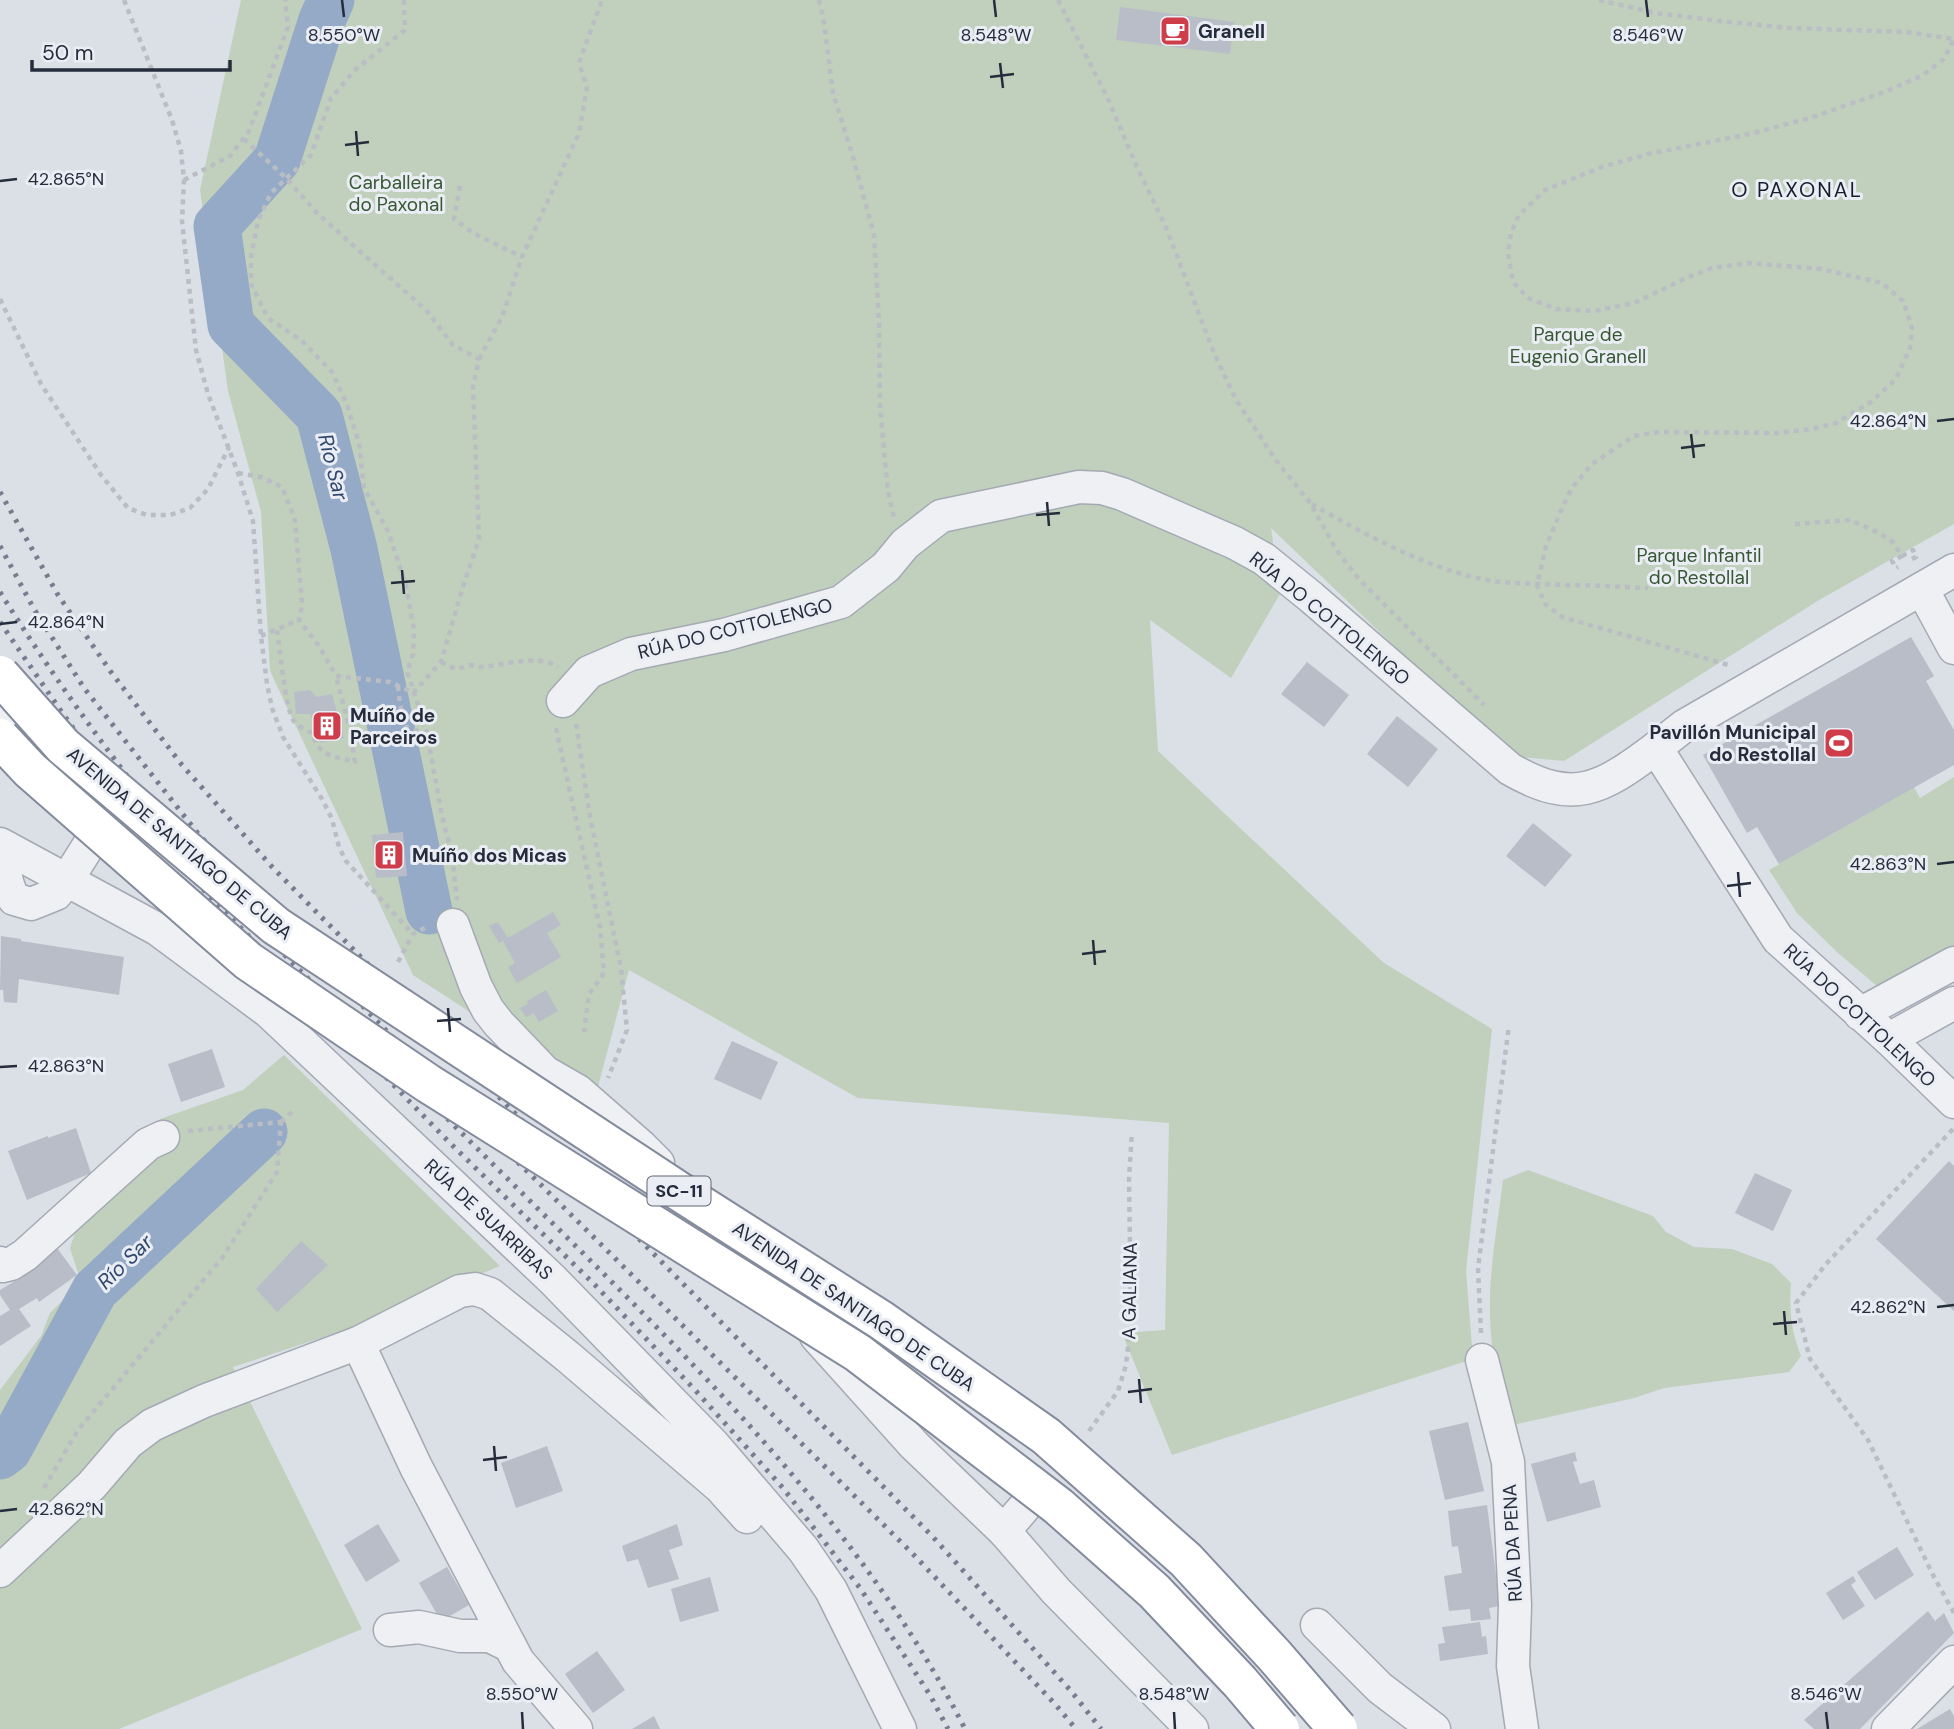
<svg xmlns="http://www.w3.org/2000/svg" width="1954" height="1729" font-family="'DM Sans',sans-serif">
  <rect width="100%" height="100%" fill="#dbdfe6"/>
  <g fill="#c0d0bc">
    <path d="M241,0H1954V524L1819,600L1564,761L1509,756L1271,528L1280,594L1231,678L1150,620L1158,751L1384,963L1492,1029L1466,1271L1473,1359L1172,1455L1122,1333L1165,1330L1169,1123L858,1098L629,970L596,1094L413,975L270,671L261,512L228,391L200,190Z"/>
    <path d="M1954,777V950L1883,991L1838,953L1797,913L1769,870L1914,787L1920,798Z"/>
    <path d="M284,1055L500,1266L339,1332L233,1367L362,1629L119,1729H0V1390L41,1336L50,1313L81,1282L70,1248L78,1223L153,1153L160,1119L243,1090Z"/>
    <path d="M1528,1170L1653,1216L1666,1232L1694,1247L1732,1249L1772,1264L1791,1283C1789,1311 1791,1330 1801,1356L1789,1372L1664,1388L1634,1398L1508,1426C1498,1386 1489,1345 1490,1304C1490,1263 1498,1221 1503,1180Z"/>
  </g>
  <g fill="none" stroke-linecap="round" stroke-linejoin="round">
    <g stroke="#95aac7" stroke-width="47">
      <path d="M331,0L322,20L277,160L217,226L231,325L319,415L354,549L429,911"/>
      <path d="M0,1456L8,1450L95,1290L264,1132"/>
    </g>
  </g>
  <g fill="#b8bdc8">
    <path d="M1120,7L1234,22L1230,54L1116,40Z"/>
    <path d="M1911,637L1934,676L1926,681L1954,730V765L1779,864L1757,827L1747,833L1703,755Z"/>
    <path d="M1307,662L1349,695L1324,727L1281,694Z"/>
    <path d="M310,690L316,697L332,694L344,738L320,743L310,714H296L294,692Z"/>
    <path d="M1397,716L1438,749L1408,787L1367,754Z"/>
    <path d="M1533,823L1572,855L1545,887L1506,856Z"/>
    <path d="M403,832L407,876L376,878L372,835Z"/>
    <path d="M553,912L561,925L547,933L561,957L517,983L508,967L515,963L503,941L499,943L489,926L498,922L508,938Z"/>
    <path d="M1,936L21,939V941L124,957L119,995L19,979L17,1003L4,1002L3,990H0Z"/>
    <path d="M546,990L558,1011L539,1022L534,1013L526,1017L520,1008L528,1004L527,1001Z"/>
    <path d="M732,1041L778,1062L761,1100L714,1079Z"/>
    <path d="M212,1049L225,1087L181,1102L168,1064Z"/>
    <path d="M76,1128L91,1173L27,1200L8,1151L48,1136V1138Z"/>
    <path d="M1949,1161L1954,1166V1311L1876,1239Z"/>
    <path d="M1755,1173L1792,1190L1773,1231L1735,1213Z"/>
    <path d="M301,1241L328,1265L277,1312L256,1289Z"/>
    <path d="M57,1248L77,1275L39,1302L37,1298L19,1309L31,1326L0,1346V1316L10,1310L0,1295V1290L25,1275L23,1271Z"/>
    <path d="M1468,1422L1484,1491L1445,1500L1429,1431Z"/>
    <path d="M547,1446L563,1491L516,1508L501,1463Z"/>
    <path d="M1575,1452L1577,1461L1573,1462L1580,1484L1594,1480L1601,1507L1547,1522L1531,1464Z"/>
    <path d="M1487,1505L1500,1606L1489,1608L1491,1619L1471,1621L1470,1609L1449,1611L1444,1576L1462,1573L1458,1546L1452,1547L1448,1511Z"/>
    <path d="M378,1524L400,1561L366,1582L344,1545Z"/>
    <path d="M677,1524L683,1545L669,1550L679,1579L648,1588L638,1559L627,1562L622,1546Z"/>
    <path d="M1897,1547L1914,1575L1875,1600L1857,1572Z"/>
    <path d="M447,1567L469,1605L441,1621L419,1583Z"/>
    <path d="M1853,1576L1856,1581L1851,1585L1865,1606L1843,1620L1826,1593Z"/>
    <path d="M710,1577L719,1611L680,1622L671,1589Z"/>
    <path d="M1928,1611L1935,1621L1944,1613L1954,1633L1860,1729H1814L1804,1720Z"/>
    <path d="M1480,1622L1482,1637L1486,1636L1488,1654L1440,1661L1438,1644L1445,1643L1442,1627Z"/>
    <path d="M597,1651L625,1690L593,1713L565,1674Z"/>
    <path d="M1950,1709L1954,1716V1729H1917Z"/>
    <path d="M654,1716L660,1729H632Z"/>
  </g>
  <g fill="none" stroke-linecap="round" stroke-linejoin="round">
    <path stroke="#b7bbc4" stroke-width="32" stroke-dasharray="32 16" stroke-linecap="butt" d="M1028,1503L1084,1437"/>
    <g stroke="#a4a9b3" stroke-width="35">
      <g id="minor">
        <path d="M1922,589L1954,648"/>
        <path d="M563,701L589,672L631,654L724,635L841,602L886,567L905,544L941,516L1079,487L1102,488L1122,494L1235,543L1264,559L1311,597L1510,769C1574,806 1601,789 1656,748L1778,939L1889,1039L1954,1102"/>
        <path d="M0,704L107,816L67,880L56,894L31,904L14,899C4,880 4,869 7,848"/>
        <path d="M1656,748L1684,726L1954,570"/>
        <path d="M0,844L157,929L269,1012L552,1279L713,1444L803,1549L831,1590L900,1729"/>
        <path d="M453,925L476,987L488,1010L499,1024L545,1072L578,1091L642,1147L658,1163"/>
        <path d="M1860,1014L1954,963"/>
        <path d="M1889,1039L1954,1003"/>
        <path d="M715,1224L779,1295"/>
        <path d="M0,1263L3,1266L11,1264L25,1255L148,1144L163,1137"/>
        <path d="M816,1336L914,1445L1004,1531L1056,1591L1192,1729"/>
        <path d="M358,1343L416,1467L518,1661L576,1729"/>
        <path d="M1482,1360L1508,1462L1515,1605L1513,1666L1522,1729"/>
        <path d="M1004,1531L1028,1503"/>
        <path d="M0,1571L92,1485L128,1443L152,1425L204,1401L358,1343L460,1291L475,1289L490,1294L567,1356L720,1487L747,1517"/>
        <path d="M1317,1625L1380,1688L1434,1729"/>
        <path d="M390,1630L419,1627L460,1636H490L510,1646"/>
        <path d="M1888,1729L1954,1662"/>
      </g>
    </g>
    <g stroke="#babdc4" stroke-width="4.5" stroke-dasharray="5 5" stroke-linecap="butt">
      <path d="M124,0L172,120L181,151L184,180L182,221L196,350L208,394L238,473L253,521L261,636L267,684L272,708L283,737L322,799L332,819L339,847L346,861L413,934"/>
      <path d="M404,0L405,30L356,69L331,98L311,155L271,193L258,221L251,256V284L268,318L301,340L332,372L347,405L359,443L364,488L388,531L406,586L414,630L413,654L407,671L427,733L442,816L452,855L457,900"/>
      <path d="M819,0L823,16L833,93L853,157L874,235L879,322L880,407L888,492L894,518"/>
      <path d="M1058,0L1109,101L1137,167L1165,225L1214,353L1235,398L1275,459L1311,504L1335,548L1358,578L1484,705"/>
      <path d="M1599,0L1655,13L1720,21L1789,28L1906,32L1954,39L1944,59L1923,75L1887,91L1810,118L1750,134L1648,154L1602,167L1545,190L1519,215L1511,233L1508,253L1513,282L1528,298L1556,309L1595,311L1634,303L1686,278L1712,268L1749,263L1821,269L1882,283L1903,301L1912,328L1910,348L1896,379L1871,402L1836,423L1811,429L1777,433L1659,432L1634,436L1592,464L1571,489L1560,513L1546,546L1537,585L1545,604L1562,617L1732,666"/>
      <path d="M244,139L286,178L317,213L426,310L453,345L479,359L473,387L479,539L461,593L441,662L414,692"/>
      <path d="M184,180L230,156L249,131L288,27L285,0"/>
      <path d="M460,186L454,219L473,233L522,257"/>
      <path d="M0,299L41,384L101,475L128,508L147,515H170L190,508L208,489L229,447"/>
      <path d="M479,359L502,317L522,257L579,133L587,88L579,63L602,0"/>
      <path d="M238,473L261,477L282,487L295,520L302,604L299,620L319,646L336,676L390,682L412,692"/>
      <path d="M1312,504C1363,534 1434,572 1493,581C1518,584 1543,584 1568,585C1595,585 1621,587 1648,588"/>
      <path d="M1795,524L1850,520L1879,533L1893,542L1902,556L1892,561L1896,568L1898,567"/>
      <path d="M1902,556L1913,550L1916,557L1912,559"/>
      <path d="M277,630C280,649 285,706 293,720C297,726 306,730 312,733C320,758 332,755 355,762L350,730L336,676"/>
      <path d="M261,636L299,620"/>
      <path d="M441,662L456,669L471,665L479,667C503,666 538,653 558,667"/>
      <path d="M398,686L400,705L407,728L426,733"/>
      <path d="M576,724L590,816L621,969L627,1030L608,1078"/>
      <path d="M556,728L600,928L604,973L589,994L584,1032"/>
      <path d="M398,962L413,934L425,928"/>
      <path d="M281,1122L295,1109"/>
      <path d="M1953,1129L1826,1264L1796,1303L1810,1359L1868,1440L1933,1575L1954,1613"/>
      <path d="M188,1131L281,1122"/>
      <path d="M1481,1333L1478,1268L1509,1025"/>
      <path d="M1089,1431L1118,1391L1126,1365L1131,1319L1129,1178L1132,1132"/>
      <path d="M44,1488L78,1430L222,1258L277,1172L281,1122"/>
    </g>
    <use href="#minor" stroke="#eef0f4" stroke-width="32"/>
    <g stroke="#757d8f" stroke-width="5" stroke-dasharray="3.5 7" stroke-linecap="butt">
      <path d="M0,492L58,595L111,672L182,765L274,869L933,1537L1071,1691L1101,1729"/>
      <path d="M0,546L34,609L84,688L199,835L463,1111L529,1173L912,1553L1055,1704L1076,1729"/>
      <path d="M0,592C61,690 130,783 203,872C310,981 417,1089 525,1196C688,1357 861,1523 965,1729"/>
      <path d="M0,622L63,714L128,804L192,878L447,1140L595,1285L696,1391L783,1488L860,1588L930,1695L948,1729"/>
    </g>
    <g stroke="#838b9c" stroke-width="42" stroke-linecap="butt">
      <g id="highway-bridge">
        <path d="M0,675L63,746L276,926L677,1190L881,1320L1046,1436L1186,1560L1274,1655L1338,1729"/>
        <path d="M0,738L30,770L248,961L429,1084L858,1353L1058,1506L1154,1591L1240,1682L1280,1729"/>
      </g>
    </g>
    <use href="#highway-bridge" stroke="#fff" stroke-width="38"/>
  </g>
  <path fill="none" stroke="#252c3c" stroke-width="2.5" d="M342,0L344,17M994,0L996,17M1646,0L1648,17M1000,63L1003,88M990,77L1014,74M356,131L358,156M345,145L369,142M0,181L17,179M1937,421L1954,419M1691,434L1694,458M1681,448L1705,445M1047,502L1049,526M1036,515L1060,513M402,570L404,594M391,583L415,581M0,624L17,622M1937,864L1954,862M1738,872L1740,897M1727,886L1751,883M1093,940L1095,965M1082,954L1106,951M448,1008L450,1032M437,1021L461,1019M0,1067L17,1066M1937,1307L1954,1305M1784,1311L1786,1335M1773,1324L1797,1322M1139,1379L1141,1403M1128,1392L1152,1389M494,1446L496,1471M483,1460L507,1457M0,1511L17,1509M522,1712L523,1729M1174,1712L1175,1729M1826,1712L1828,1729"/>
  <defs>
    <g id="cafe-square" transform="scale(1.575)"><rect x="-9" y="-9" width="18" height="18" rx="4" fill="#ce3d49" stroke="#eaeef4"/><path d="M-5.5-4.5H6V0H3Q3 3.5 0 3.5H-2.5Q-5.5 3.5-5.5 0ZM3-3.2v2h1.7v-2ZM-6 4.5H4V6H-6Z" fill="#fff"/></g>
    <g id="building-square" transform="scale(1.575)"><rect x="-9" y="-9" width="18" height="18" rx="4" fill="#ce3d49" stroke="#eaeef4"/><path d="M-4-6H4V6H1V3H-1V6H-4ZM-2.5-4.3h1.7v1.8h-1.7ZM.8-4.3h1.7v1.8H.8ZM-2.5-1h1.7V.8h-1.7ZM.8-1h1.7V.8H.8Z" fill="#fff"/></g>
    <g id="stadium-square" transform="scale(1.575)"><rect x="-9" y="-9" width="18" height="18" rx="4" fill="#ce3d49" stroke="#eaeef4"/><path d="M0-5a6.5 5 0 1 0 0 10a6.5 5 0 1 0 0-10ZM-3.5-1.8h7v3.6h-7Z" fill="#fff"/></g>
  </defs>
  <g fill-rule="evenodd">
    <use href="#cafe-square" x="1175" y="31"/>
    <use href="#building-square" x="327" y="726"/>
    <use href="#stadium-square" x="1839" y="743"/>
    <use href="#building-square" x="389" y="855"/>
  </g>
  <g text-anchor="middle" stroke-width="6" stroke-linejoin="round" paint-order="stroke">
    <rect fill="#eaeef4" stroke="#606673" stroke-width="2" x="647.5" y="1176.5" width="63" height="29" rx="5"/>
    <g font-size="18" font-weight="bold" fill="#252c3c">
      <text x="679" y="1197">SC-11</text>
    </g>
    <g font-size="19" font-weight="bold" fill="#252c3c" stroke="#eaeef4" text-anchor="start">
      <text x="1198" y="38">Granell</text>
      <text x="350" y="722">Muíño de<tspan x="350" dy="22">Parceiros</tspan></text>
      <text x="1816" y="739" text-anchor="end">Pavillón Municipal<tspan x="1816" dy="22">do Restollal</tspan></text>
      <text x="412" y="862">Muíño dos Micas</text>
    </g>
    <g font-size="19" fill="#375733" stroke="#eaeef4">
      <text x="396" y="189">Carballeira<tspan x="396" dy="22">do Paxonal</tspan></text>
      <text x="1578" y="341">Parque de<tspan x="1578" dy="22">Eugenio Granell</tspan></text>
      <text x="1699" y="562">Parque Infantil<tspan x="1699" dy="22">do Restollal</tspan></text>
    </g>
    <g font-size="19" fill="#252c3c" stroke="#eaeef4">
      <text transform="translate(1330 618) rotate(39)" y="7">RÚA DO COTTOLENGO</text>
      <text transform="translate(735 628) rotate(-14)" y="7">RÚA DO COTTOLENGO</text>
      <text transform="translate(180 843) rotate(40)" y="7">AVENIDA DE SANTIAGO DE CUBA</text>
      <text transform="translate(1860 1015) rotate(43)" y="7">RÚA DO COTTOLENGO</text>
      <text transform="translate(489 1219) rotate(43)" y="7">RÚA DE SUARRIBAS</text>
      <text transform="translate(1129 1291) rotate(-89)" y="7">A GALIANA</text>
      <text transform="translate(854 1306) rotate(34)" y="7">AVENIDA DE SANTIAGO DE CUBA</text>
      <text transform="translate(1512 1543) rotate(-93)" y="7">RÚA DA PENA</text>
    </g>
    <g font-size="21" letter-spacing="2" fill="#181d2c" stroke="#eaeef4">
      <text x="1797" y="197">O PAXONAL</text>
    </g>
    <g font-size="21" font-style="italic" fill="#30486f" stroke="#eaeef4">
      <text transform="translate(333 467) rotate(76)" y="7">Río Sar</text>
      <text transform="translate(125 1262) rotate(-44)" y="7">Río Sar</text>
    </g>
  </g>
  <g font-size="18" text-anchor="middle" fill="#252c3c" stroke="#eaeef4" stroke-width="6" stroke-linejoin="round" paint-order="stroke">
    <text x="344" y="41">8.550°W</text>
    <text x="996" y="41">8.548°W</text>
    <text x="1648" y="41">8.546°W</text>
    <text x="66" y="185">42.865°N</text>
    <text x="1888" y="427">42.864°N</text>
    <text x="66" y="628">42.864°N</text>
    <text x="1888" y="870">42.863°N</text>
    <text x="66" y="1072">42.863°N</text>
    <text x="1888" y="1313">42.862°N</text>
    <text x="66" y="1515">42.862°N</text>
    <text x="522" y="1700">8.550°W</text>
    <text x="1174" y="1700">8.548°W</text>
    <text x="1826" y="1700">8.546°W</text>
  </g>
  <path d="M32 60v10h198v-10" fill="none" stroke="#252c3c" stroke-width="3.5"/>
  <text x="42" y="60" font-size="21" fill="#252c3c" stroke="#eaeef4" stroke-width="5" paint-order="stroke">50 m</text>
</svg>
